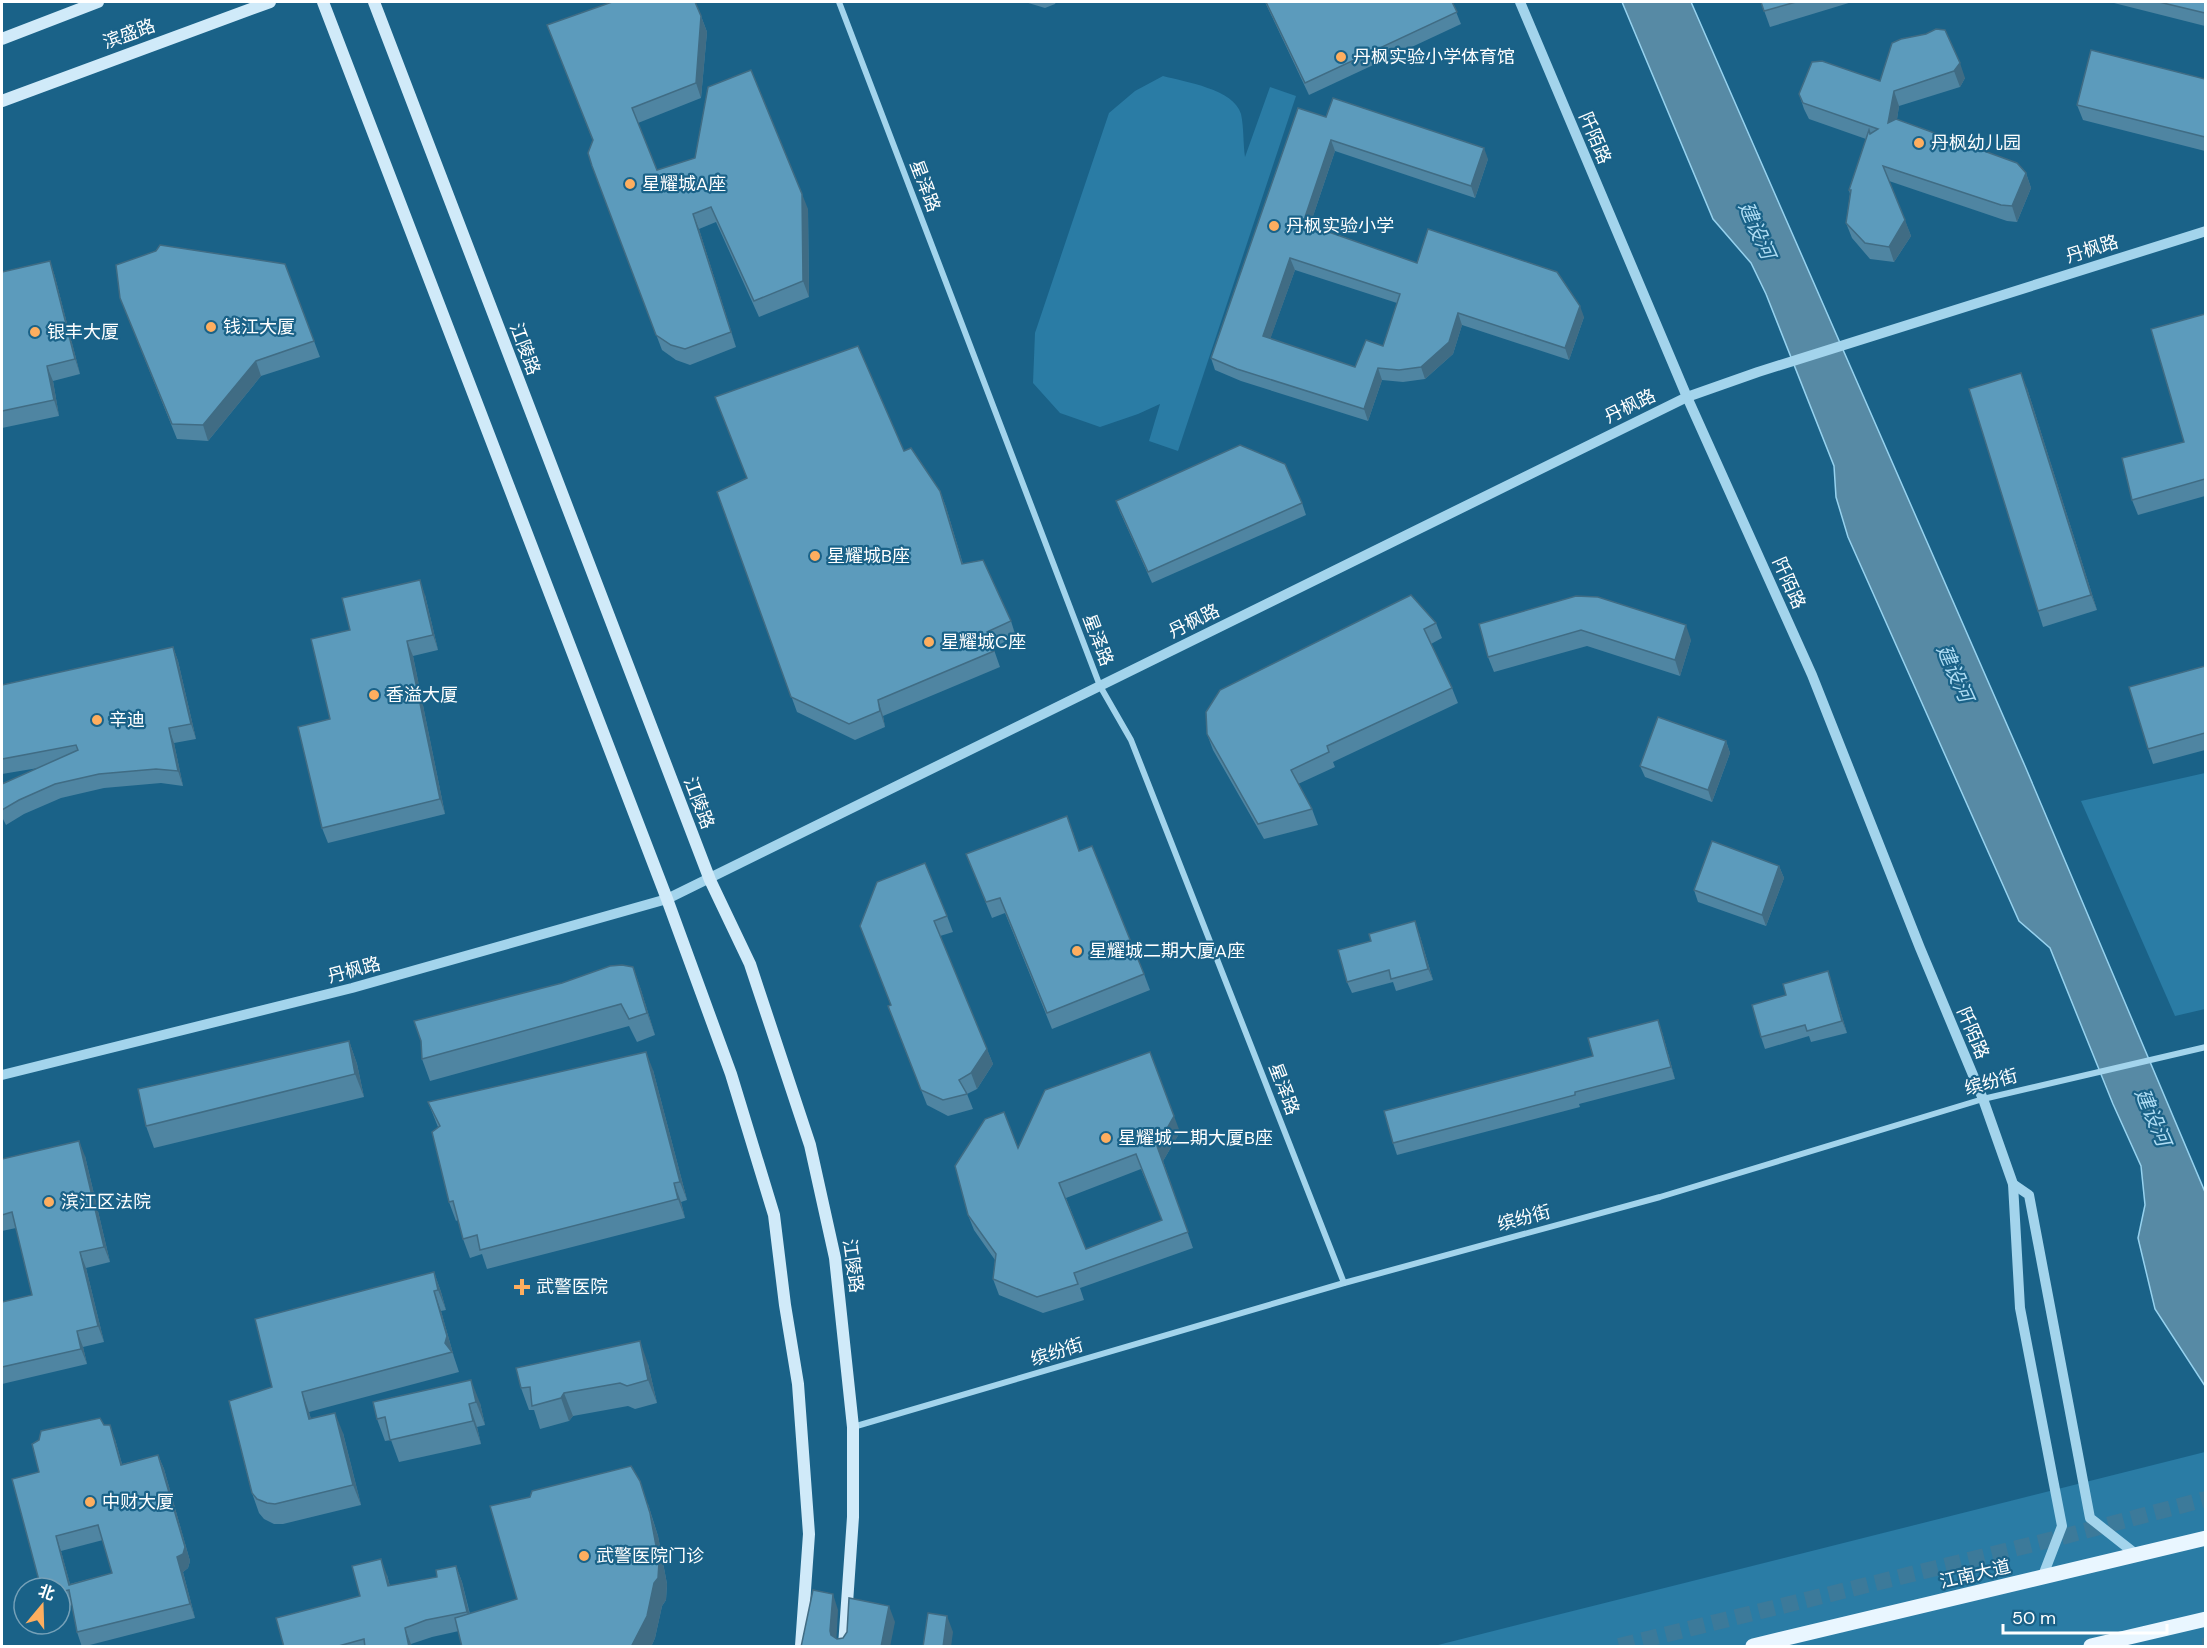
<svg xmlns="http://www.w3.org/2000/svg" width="2207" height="1648" font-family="'DM Sans','Noto Sans SC',sans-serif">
  <rect width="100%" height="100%" fill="#1a6288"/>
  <g fill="#2a7ca5">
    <path d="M1163,76C1185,82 1234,89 1241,114C1244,128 1243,143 1245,157L1270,87L1296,96L1178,451L1149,441L1160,404L1138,414L1100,427L1060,413L1033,383L1035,333L1109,113L1135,91Z"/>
    <path d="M2205,773V1009L2175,1016L2081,801Z"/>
    <path d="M2205,1452V1646H1434Z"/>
  </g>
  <path fill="#578aa5" stroke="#96d2ef" stroke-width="1.5" d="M1622,2H1691L2025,766L2205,1192V1386L2155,1309L2138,1238L2145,1205L2141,1166L2113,1104L2050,948L2019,921L1848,537L1836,497L1834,466L1766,294L1751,263L1713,219Z"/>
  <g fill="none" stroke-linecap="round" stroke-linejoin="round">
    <g stroke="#3c7a9a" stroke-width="16" stroke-dasharray="16 8" stroke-linecap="butt">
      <path d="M1619,1646L2054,1539L2206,1499"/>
      <path d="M2202,1646H2206"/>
    </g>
    <g stroke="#a3d4ec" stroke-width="6">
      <path d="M839,2L1100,686L1131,740L1344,1283"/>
      <path d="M853,1427L1344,1283L1660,1197L1983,1099L2206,1047"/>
    </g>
    <g stroke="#a3d4ec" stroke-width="10">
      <path d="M1520,2L1687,397L1812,675L1920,948L1983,1099L2013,1184L2020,1308L2062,1526L2042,1578"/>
      <path d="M2,1075L352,988L667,899L1687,397L1758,372L2206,231"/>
      <path d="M2013,1184L2029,1195L2090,1518L2137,1555"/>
    </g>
    <g stroke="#d0eaf9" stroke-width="12">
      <path d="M323,2L667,899L731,1074L774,1215L785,1305L798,1384L809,1534L801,1646"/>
      <path d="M374,2L710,880L750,964L810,1145L835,1258L853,1427V1517L844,1646"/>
      <path d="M2,39L98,2"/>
      <path d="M2,101L270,2"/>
    </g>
    <g stroke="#e9f6ff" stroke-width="15">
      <path d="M1753,1646L2206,1538"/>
      <path d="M2091,1646L2206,1619"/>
    </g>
  </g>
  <g fill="#4f85a2" fill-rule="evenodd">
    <path d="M1025,2H1056L1055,4L1045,8Z"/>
    <path d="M1265,2H1452L1461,24L1309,95Z"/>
    <path d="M1761,2H1852L1770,27Z"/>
    <path d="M2110,2H2205V26Z"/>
    <path d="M701,16L707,32L701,98L638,123L657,170L808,209L809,297L759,317L716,222L699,229L736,347L690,365L676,360L662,350L592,166L593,141L547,25Z"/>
    <path d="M1901,39L1965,78L1960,87L1899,106L1897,119L2026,173L2031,188L2017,222L2007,221L1889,181L1911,236L1894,262L1870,259L1852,238L1846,223L1850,194L1849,190L1866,139L1809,119L1804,109L1799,94L1880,81Z"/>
    <path d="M2205,79V151L2083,120L2077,105Z"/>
    <path d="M1326,117L1488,159L1475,198L1335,151L1310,225L1417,263L1584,317L1569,360L1462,325L1453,354L1425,379L1403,382L1382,380L1368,421L1241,381L1215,370L1211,358ZM1295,270L1397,303L1383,346L1355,367L1270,339Z"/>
    <path d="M50,261L55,277L80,374L53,381L59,416L2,428V272Z"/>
    <path d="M285,264L320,357L261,376L208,441L177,439L120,298Z"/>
    <path d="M2205,314V496L2138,515L2132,500L2184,442Z"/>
    <path d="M2027,388L2097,610L2043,627L2038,611Z"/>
    <path d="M904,451L940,491L946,507L963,564L1011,621L1016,637L993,647L1000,667L883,716L885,727L855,740L797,712L717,492Z"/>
    <path d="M1116,501L1302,503L1306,515L1152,583L1120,512Z"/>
    <path d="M425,595L438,650L413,656L445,814L328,843L322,828L330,719L350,630Z"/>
    <path d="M1576,596L1691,640L1680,676L1587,646L1494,672L1488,657Z"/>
    <path d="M1436,623L1442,638L1431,644L1452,688L1458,703L1333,762L1335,767L1298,784L1312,809L1318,825L1264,839L1213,750L1207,734Z"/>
    <path d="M173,647L178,661L196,739L174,743L183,786L161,783L104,788L61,798L24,814L6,825L2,817V784L38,768L2,774V685Z"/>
    <path d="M2205,666V750L2153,764L2148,749Z"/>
    <path d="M1726,741L1730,753L1712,802L1645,777L1640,766Z"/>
    <path d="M1073,832L1079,851L1144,974L1150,990L1052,1029L1005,913L992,918L966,854Z"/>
    <path d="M1779,866L1784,878L1766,926L1698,902L1694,890Z"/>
    <path d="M947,916L953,932L940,936L993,1064L977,1089L967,1094L973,1109L948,1116L927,1105L894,1022L891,1005L866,941Z"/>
    <path d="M1419,933L1433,980L1396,991L1393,982L1352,993L1347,982Z"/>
    <path d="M633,967L641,990L655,1035L637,1042L629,1026L430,1081L422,1059Z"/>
    <path d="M1828,971L1847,1033L1811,1042L1809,1036L1765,1049L1761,1037L1786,995Z"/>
    <path d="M1662,1032L1675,1079L1579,1104L1580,1107L1397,1155L1393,1143L1593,1056Z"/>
    <path d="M349,1041L357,1064L364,1097L154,1148L146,1126Z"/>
    <path d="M653,1070L687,1200L681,1202L685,1218L487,1269L482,1254L470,1258L463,1239L458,1220L456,1221L449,1202L438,1127L428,1102Z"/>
    <path d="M1180,1132L1163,1161L1193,1248L1080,1288L1084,1300L1043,1313L999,1295L993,1279L995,1260L974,1230L968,1215L1018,1148ZM1141,1169L1162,1220L1086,1249L1066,1198Z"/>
    <path d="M85,1156L110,1262L86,1268L104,1342L83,1347L87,1364L2,1384V1302L32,1295L16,1228L2,1231V1159Z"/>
    <path d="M434,1272L441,1292L446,1310L441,1311L454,1357L459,1372L309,1412L311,1419L343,1433L361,1505L283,1524H274L264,1519L259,1513L252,1493L272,1387Z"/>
    <path d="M648,1364L657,1403L635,1409L628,1406L573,1416L569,1421L540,1429L534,1410H529L521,1388Z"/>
    <path d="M373,1402L480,1403L485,1425L477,1427L481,1444L399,1462L391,1440L385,1441L377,1419Z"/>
    <path d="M104,1425L115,1439L122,1464L158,1455L164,1469L190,1561L188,1568L183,1572L195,1618L82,1647L77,1632L72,1605L60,1608V1588L39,1472ZM103,1540L112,1573L70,1584L61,1551Z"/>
    <path d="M648,1504L658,1536L667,1584L666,1600L662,1606L655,1638L651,1647H462L459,1631L432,1637L411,1644L412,1647H284L360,1596L387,1575L390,1586L437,1577L456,1566L462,1582L470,1614L517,1599Z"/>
  </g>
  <g fill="#406c84">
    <path d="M701,16L707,32L701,98L696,83Z"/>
    <path d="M1960,63L1965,78L1960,87L1954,71Z"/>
    <path d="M1894,91L1899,106L1894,139L1888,123Z"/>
    <path d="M1331,140L1335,151L1307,234L1303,223Z"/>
    <path d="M1484,148L1488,159L1475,198L1471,186Z"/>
    <path d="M2026,173L2031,188L2017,222L2012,206Z"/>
    <path d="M802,194L808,209L809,297L803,281Z"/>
    <path d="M693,214L699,229L736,347L731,332Z"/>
    <path d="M1905,220L1911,236L1894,262L1889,247Z"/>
    <path d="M1290,258L1295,270L1267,348L1263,336Z"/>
    <path d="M50,261L55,277L80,374L75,359Z"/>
    <path d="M1580,306L1584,317L1569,360L1565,348Z"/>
    <path d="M1458,313L1462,325L1453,354L1425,379L1421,367Z"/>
    <path d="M256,361L261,376L208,441L203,425Z"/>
    <path d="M47,366L53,381L59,416L54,400Z"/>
    <path d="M1378,368L1382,380L1368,421L1364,409Z"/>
    <path d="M2021,373L2027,388L2097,610L2091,595Z"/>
    <path d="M940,491L946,507L967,579L962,564Z"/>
    <path d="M420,580L425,595L438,650L433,635Z"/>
    <path d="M1686,625L1691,640L1680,676L1675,660Z"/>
    <path d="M407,641L413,656L445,814L440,799Z"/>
    <path d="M173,647L178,661L196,739L191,724Z"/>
    <path d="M878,700L883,716L885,727L880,711Z"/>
    <path d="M169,728L174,743L183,786L178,771Z"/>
    <path d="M1726,741L1730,753L1712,802L1708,790Z"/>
    <path d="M1779,866L1784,878L1766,926L1762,915Z"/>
    <path d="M1415,921L1419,933L1433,980L1428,969Z"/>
    <path d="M633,967L641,990L655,1035L647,1013Z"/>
    <path d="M1828,971L1832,983L1847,1033L1842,1021Z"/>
    <path d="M1658,1020L1662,1032L1675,1079L1671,1067Z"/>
    <path d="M349,1041L357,1064L364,1097L355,1074Z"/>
    <path d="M987,1049L993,1064L977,1089L971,1073Z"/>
    <path d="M646,1052L653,1070L687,1200L680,1182Z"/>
    <path d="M1174,1116L1180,1132L1163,1161L1193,1248L1157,1146Z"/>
    <path d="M79,1141L85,1156L110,1262L104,1247Z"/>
    <path d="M674,1183L681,1202L685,1218L678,1199Z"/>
    <path d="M80,1252L86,1268L104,1342L98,1326Z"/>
    <path d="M434,1272L441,1292L446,1310L438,1290Z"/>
    <path d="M434,1291L441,1311L454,1357L452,1352L445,1343Z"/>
    <path d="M77,1331L83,1347L87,1364L81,1349Z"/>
    <path d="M640,1341L648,1364L657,1403L648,1380Z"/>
    <path d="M471,1380L480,1403L485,1425L476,1402Z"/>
    <path d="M302,1392L309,1412L316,1439L309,1419Z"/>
    <path d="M564,1393L573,1416L569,1421L561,1398Z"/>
    <path d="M469,1404L477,1427L481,1444L473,1421Z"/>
    <path d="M335,1413L343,1433L361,1505L353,1485Z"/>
    <path d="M110,1425L115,1439L126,1479L121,1465Z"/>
    <path d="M158,1455L164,1469L190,1561L188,1568L183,1572L195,1618L190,1604L177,1557Z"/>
    <path d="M640,1481L658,1536L667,1584L666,1600L662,1606L655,1638L651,1647H631L654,1583Z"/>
    <path d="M56,1536L61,1551L74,1599L69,1585Z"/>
    <path d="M381,1559L387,1575L394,1602L388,1586Z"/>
    <path d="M456,1566L462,1582L473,1629L467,1612Z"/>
    <path d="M833,1594L838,1610L836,1647L830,1631Z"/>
    <path d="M889,1606L895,1622L890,1647H881Z"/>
    <path d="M947,1616L953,1632L951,1647H943Z"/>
    <path d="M405,1628L412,1647H409Z"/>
  </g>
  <g fill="#5c9bbc" stroke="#406c84" stroke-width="1.5" fill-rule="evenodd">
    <path d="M612,2H695L701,16L696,83L632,108L657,170L695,158L708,87L751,70L802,194L803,281L754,301L711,207L693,214L731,332L685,349L671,345L656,335L592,166L588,153L593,140L547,25Z"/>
    <path d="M1266,2H1452L1457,12L1305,83Z"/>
    <path d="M1761,2H1796L1764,11Z"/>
    <path d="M2159,2H2205V13Z"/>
    <path d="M1936,29L1945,30L1960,63L1954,71L1894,91L1888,123L1896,119L2017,163L2026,173L2012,206L2001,205L1883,166L1905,220L1889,247L1865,243L1846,223L1851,190H1849L1869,130L1870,134L1878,129L1803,103L1799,94L1812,62L1822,61L1880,81L1892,43L1901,39L1926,34Z"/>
    <path d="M2091,50L2205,79V137L2077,105Z"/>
    <path d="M1333,98L1484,148L1471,186L1331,140L1303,223L1417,263L1428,229L1557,272L1580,306L1565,348L1458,313L1449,342L1421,367L1399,370L1378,368L1364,409L1237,369L1211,358L1298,108L1326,117ZM1290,258L1400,294L1383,346L1366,340L1355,367L1263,336Z"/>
    <path d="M160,245L285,264L314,341L256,361L203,425L172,424L120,298L116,265L156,251Z"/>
    <path d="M50,261L75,359L47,366L54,400L2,411V272Z"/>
    <path d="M2205,314V479L2132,500L2122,458L2184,442L2151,329Z"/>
    <path d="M858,346L904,451L911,448L940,491L962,564L983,560L1011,621L987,632L994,651L878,700L880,711L849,724L791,697L717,492L747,478L715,397Z"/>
    <path d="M2021,373L2091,595L2038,611L1969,389Z"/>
    <path d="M1240,445L1285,464L1302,503L1148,572L1116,501Z"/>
    <path d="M420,580L433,635L407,641L440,799L322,828L298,727L330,719L311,639L350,630L342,598Z"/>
    <path d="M1411,595L1436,623L1424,629L1452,688L1327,746L1329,752L1291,770L1312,809L1258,824L1207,734L1206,712L1220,690Z"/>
    <path d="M1576,596L1598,597L1686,625L1675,660L1581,630L1488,657L1479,624Z"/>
    <path d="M173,647L191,724L169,728L178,771L156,769L99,774L55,784L19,800L2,810V784L78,750L76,745L2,759V685Z"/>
    <path d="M2205,666V733L2148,749L2129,687Z"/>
    <path d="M1658,717L1726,741L1708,790L1640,766Z"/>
    <path d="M1067,816L1079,851L1092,846L1144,974L1047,1013L1000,898L986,902L966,854Z"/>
    <path d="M1712,841L1779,866L1762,915L1694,890Z"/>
    <path d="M925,863L947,916L934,921L987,1049L971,1073L959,1080L967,1094L943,1100L921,1090L888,1006L891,1005L860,926L877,882Z"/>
    <path d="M1415,921L1428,969L1391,979L1389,970L1347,982L1338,950L1371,941L1369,934Z"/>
    <path d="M622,965L633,967L647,1013L629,1019L621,1004L422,1059L421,1041L414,1021L562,983L610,966Z"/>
    <path d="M1828,971L1842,1021L1807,1031L1805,1025L1761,1037L1752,1005L1786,995L1783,984Z"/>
    <path d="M1658,1020L1671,1067L1575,1092V1095L1393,1143L1384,1111L1593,1056L1588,1038Z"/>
    <path d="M349,1041L355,1074L146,1126L138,1089Z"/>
    <path d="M646,1052L680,1182L674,1183L678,1199L480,1250L477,1235L463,1239L453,1201L449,1202L432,1132L440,1126L428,1102Z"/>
    <path d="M1150,1052L1174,1116L1157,1146L1188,1232L1074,1273L1078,1284L1037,1297L993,1279L996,1254L968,1215L955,1166L985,1119L1004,1112L1018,1148L1045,1090ZM1136,1154L1162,1220L1086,1249L1059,1183Z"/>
    <path d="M79,1141L104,1247L80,1252L98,1326L77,1331L81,1349L2,1367V1302L32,1295L12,1212L2,1215V1159Z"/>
    <path d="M434,1272L438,1290L434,1291L447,1336L445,1343L452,1352L302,1392L309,1419L335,1413L353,1485L275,1504L267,1503L257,1499L252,1493L229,1401L272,1387L255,1319Z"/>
    <path d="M640,1341L648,1380L627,1386L620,1383L564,1393L561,1398L532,1406L530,1387L521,1388L516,1368Z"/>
    <path d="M471,1380L476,1402L469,1404L473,1421L390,1440L385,1417L377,1419L373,1402Z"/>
    <path d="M100,1418L104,1425H110L121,1465L158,1455L185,1547L183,1554L177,1557L190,1604L77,1632L69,1590L60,1592V1588H41L12,1479L39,1472L32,1444L39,1440L41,1431ZM98,1525L112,1573L69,1585L56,1536Z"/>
    <path d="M631,1466L640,1481L650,1513L659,1562L658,1578L654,1583L647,1616L631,1647H462L455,1618L517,1599L490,1506L530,1497L532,1491Z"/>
    <path d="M381,1559L388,1586L437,1577L436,1570L456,1566L467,1612L426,1620L405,1628L409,1647H365L364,1639L335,1647H284L276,1618L360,1596L352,1566Z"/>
    <path d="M813,1590L833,1594L830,1631L831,1635L837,1639L843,1638L847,1632L849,1598L889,1606L881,1647H801Z"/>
    <path d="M928,1613L947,1616L943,1647H923Z"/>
  </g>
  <g fill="#feae5f" stroke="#1a6288" stroke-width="2">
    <circle cx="1341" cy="57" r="6"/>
    <circle cx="1919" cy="143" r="6"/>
    <circle cx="630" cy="184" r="6"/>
    <circle cx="1274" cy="226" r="6"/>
    <circle cx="211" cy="327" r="6"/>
    <circle cx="35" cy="332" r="6"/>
    <circle cx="815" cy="556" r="6"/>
    <circle cx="929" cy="642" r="6"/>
    <circle cx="374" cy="695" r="6"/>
    <circle cx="97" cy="720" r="6"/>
    <circle cx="1077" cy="951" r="6"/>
    <circle cx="1106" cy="1138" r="6"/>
    <circle cx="49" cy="1202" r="6"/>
    <path d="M519 1278h6v6h6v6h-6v6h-6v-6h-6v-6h6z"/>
    <circle cx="90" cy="1502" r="6"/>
    <circle cx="584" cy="1556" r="6"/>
  </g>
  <g text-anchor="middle" stroke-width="4.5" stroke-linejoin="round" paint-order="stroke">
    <g font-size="18" fill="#fff" stroke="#1a6288">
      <text transform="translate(129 34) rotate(-20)" y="6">滨盛路</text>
      <text transform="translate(1595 138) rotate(67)" y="6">阡陌路</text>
      <text transform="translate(925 186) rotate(69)" y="6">星泽路</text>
      <text transform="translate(2092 249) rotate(-17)" y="6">丹枫路</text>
      <text transform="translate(525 349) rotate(69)" y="6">江陵路</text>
      <text transform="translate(1630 406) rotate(-26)" y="6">丹枫路</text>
      <text transform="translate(1789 583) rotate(66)" y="6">阡陌路</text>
      <text transform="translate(1194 621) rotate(-26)" y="6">丹枫路</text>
      <text transform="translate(1098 640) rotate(69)" y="6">星泽路</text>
      <text transform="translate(699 803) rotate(69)" y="6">江陵路</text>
      <text transform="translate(354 970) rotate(-15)" y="6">丹枫路</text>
      <text transform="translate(1973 1033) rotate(67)" y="6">阡陌路</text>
      <text transform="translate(1991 1082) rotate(-15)" y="6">缤纷街</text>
      <text transform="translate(1284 1089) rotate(69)" y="6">星泽路</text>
      <text transform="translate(1524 1218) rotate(-15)" y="6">缤纷街</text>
      <text transform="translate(853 1266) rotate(82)" y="6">江陵路</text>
      <text transform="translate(1057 1352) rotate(-17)" y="6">缤纷街</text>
      <text transform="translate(1975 1574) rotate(-13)" y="6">江南大道</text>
    </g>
    <g font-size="18" fill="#fff" stroke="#1a6288" text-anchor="start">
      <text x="1353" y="63">丹枫实验小学体育馆</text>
      <text x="1931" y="149">丹枫幼儿园</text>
      <text x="642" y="190">星耀城A座</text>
      <text x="1286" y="232">丹枫实验小学</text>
      <text x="223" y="333">钱江大厦</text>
      <text x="47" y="338">银丰大厦</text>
      <text x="827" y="562">星耀城B座</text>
      <text x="941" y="648">星耀城C座</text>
      <text x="386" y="701">香溢大厦</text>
      <text x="109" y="726">辛迪</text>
      <text x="1089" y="957">星耀城二期大厦A座</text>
      <text x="1118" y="1144">星耀城二期大厦B座</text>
      <text x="61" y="1208">滨江区法院</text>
      <text x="536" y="1293">武警医院</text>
      <text x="102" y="1508">中财大厦</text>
      <text x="596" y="1562">武警医院门诊</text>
    </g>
    <g font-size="20" font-style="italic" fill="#afddf4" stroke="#1a6288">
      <text transform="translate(1757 230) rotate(66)" y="7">建设河</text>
      <text transform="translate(1955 673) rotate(66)" y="7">建设河</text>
      <text transform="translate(2153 1117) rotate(67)" y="7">建设河</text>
    </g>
  </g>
  <rect width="2207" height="1648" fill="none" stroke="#ffffff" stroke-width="6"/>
  <g transform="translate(42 1606) rotate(19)"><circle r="28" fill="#1a6288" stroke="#76a1b8" stroke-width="1.5"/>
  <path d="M0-4.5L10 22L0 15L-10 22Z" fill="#feae5f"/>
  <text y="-9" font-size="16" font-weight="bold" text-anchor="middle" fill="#ffffff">北</text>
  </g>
  <path d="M2003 1624v9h164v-9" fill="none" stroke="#ffffff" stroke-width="3"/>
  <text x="2012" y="1624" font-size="18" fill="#ffffff" stroke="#1a6288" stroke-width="4.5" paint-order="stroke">50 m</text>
</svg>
